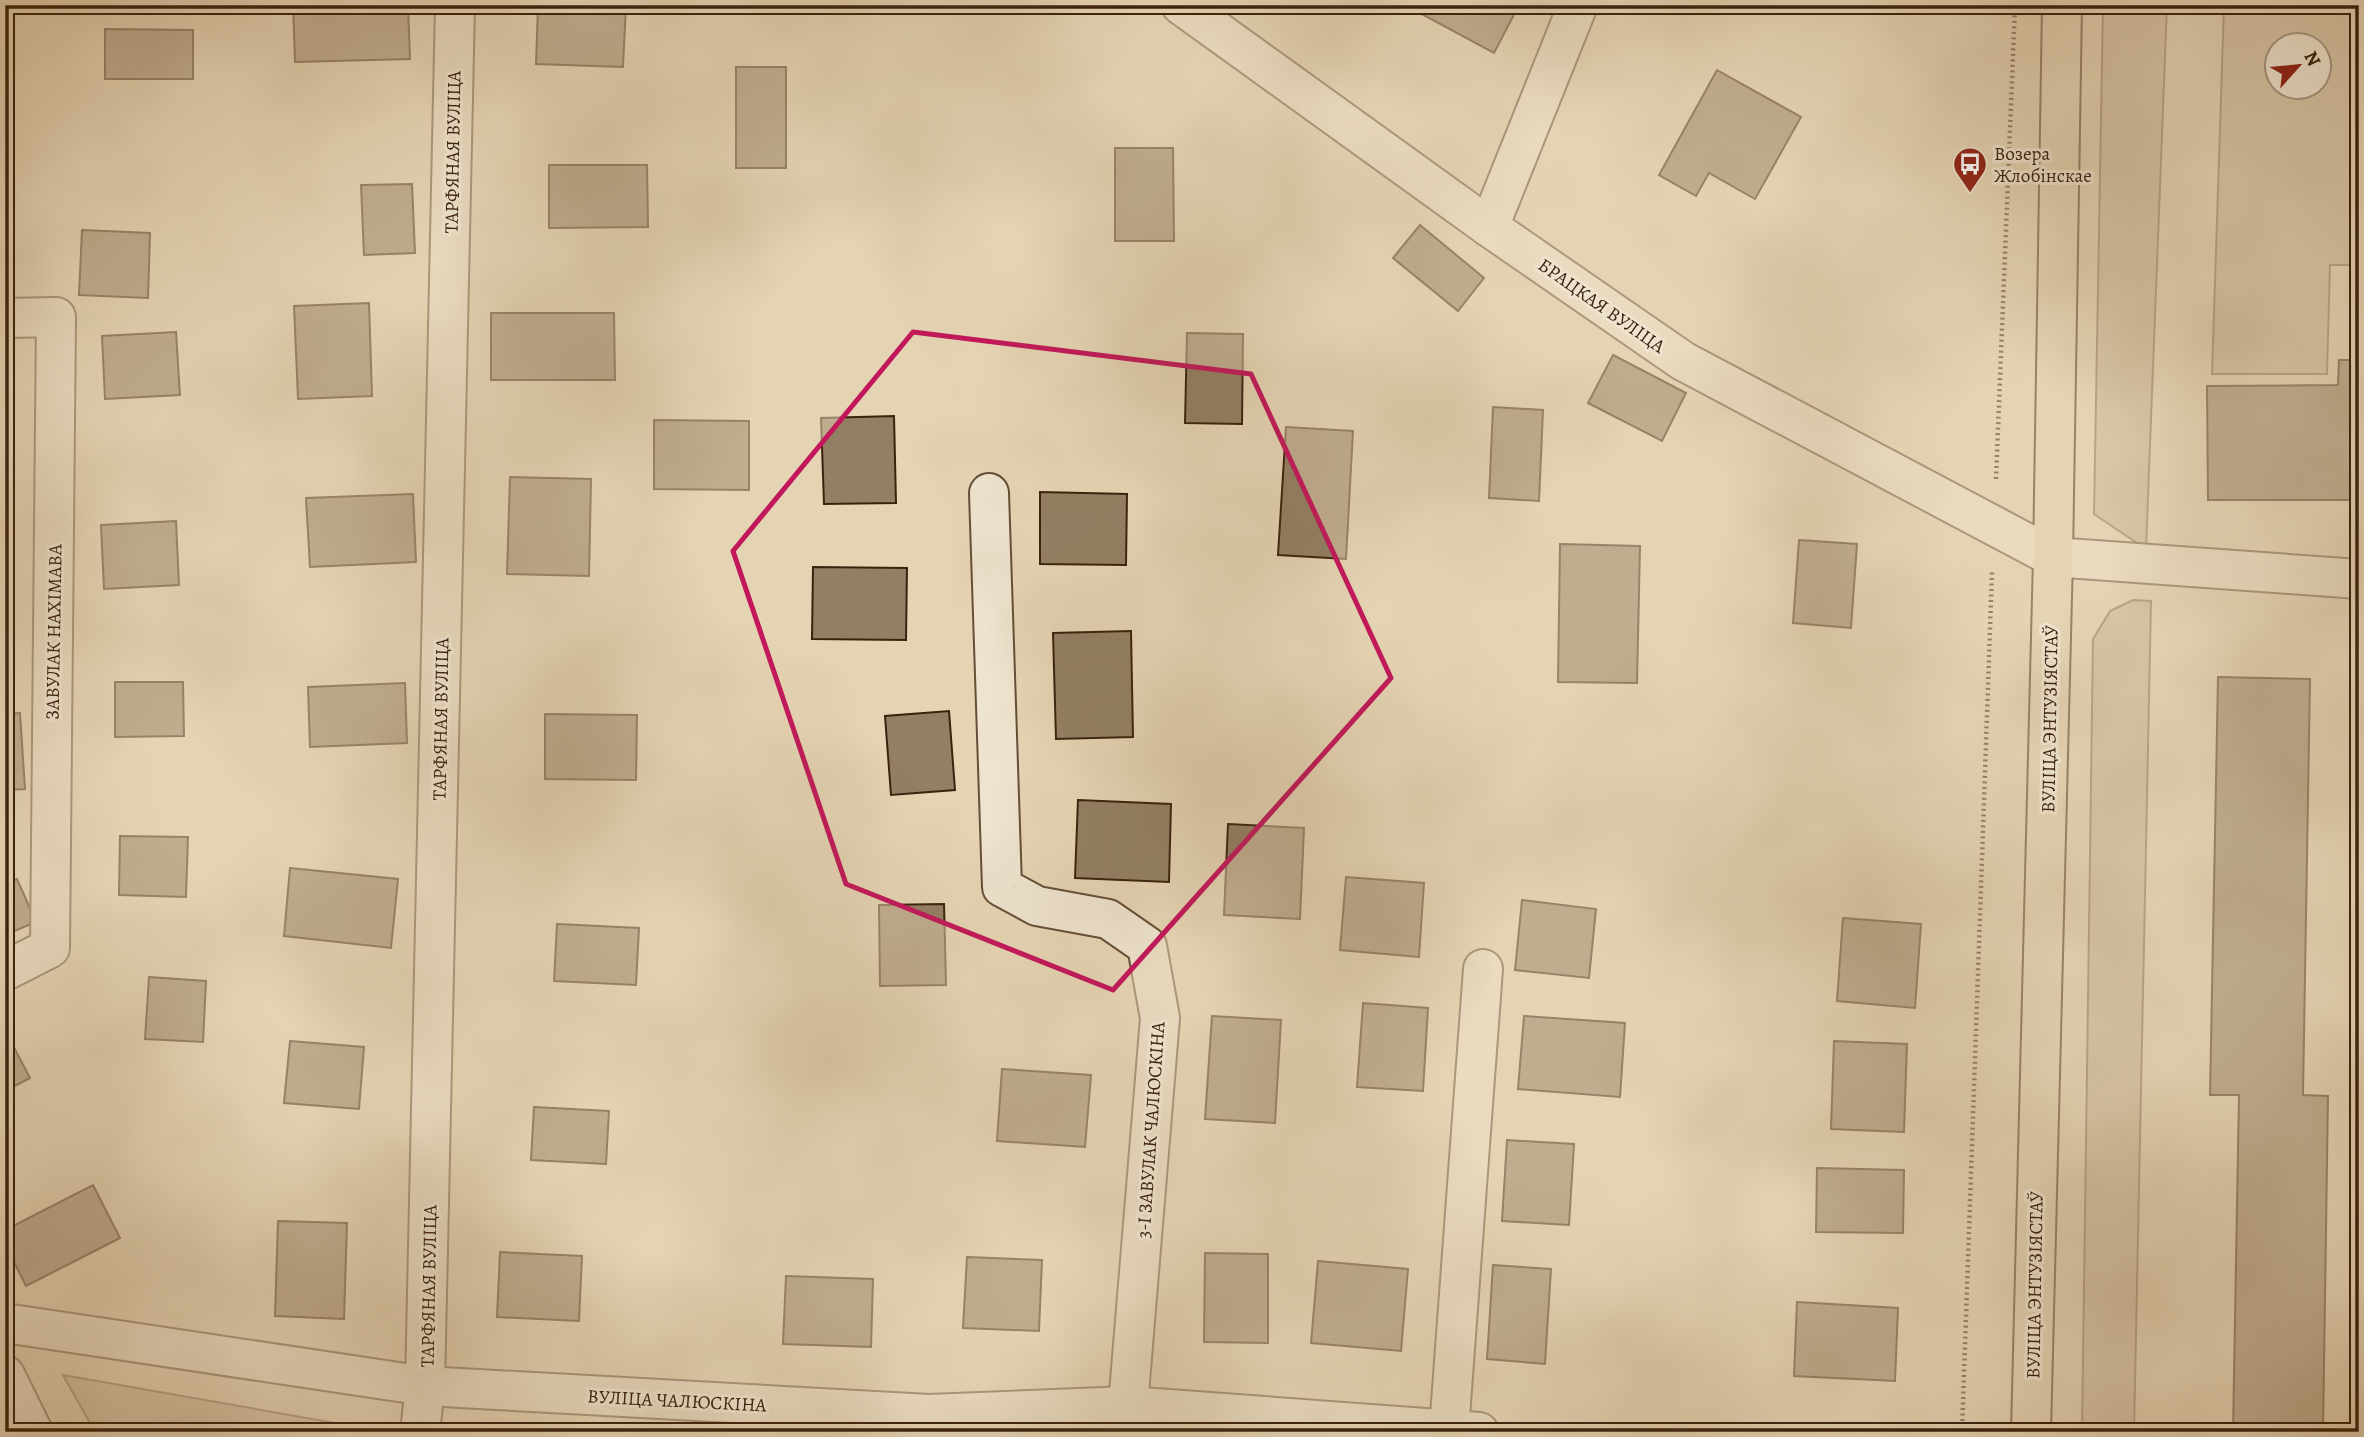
<svg xmlns="http://www.w3.org/2000/svg" width="2364" height="1437" font-family="Alegreya,serif">
  <rect width="100%" height="100%" fill="#e5d4b4"/>
  <filter id="stains"><feTurbulence type="fractalNoise" baseFrequency=".00286" numOctaves="4"/><feColorMatrix values="0 0 0 0 .2 0 0 0 0 .09 0 0 0 0 .02 0 0 0 .5 -.17"/></filter>
  <radialGradient id="worn" r=".72"><stop offset=".6" stop-color="#630" stop-opacity="0"/><stop offset="1" stop-color="#630" stop-opacity=".3"/></radialGradient>
  <g fill="#c8b698" stroke="#826c53" stroke-width="2" fill-rule="evenodd">
    <path d="M2103,5H2167L2146,549L2094,514Z"/>
    <path d="M2224,5H2359V265H2330L2327,374H2212ZM2276,46H2318V88H2276Z"/>
    <path d="M2133,600L2151,601L2134,1432H2082L2093,639L2110,611Z"/>
    <path d="M63,1375L358,1427L357,1432H95Z"/>
  </g>
  <g fill="#937f64" stroke="#3b220e" stroke-width="2">
    <path d="M293,5H408L410,59L295,62Z"/>
    <path d="M538,5H626L623,67L536,64Z"/>
    <path d="M1405,5H1519L1494,53Z"/>
    <path d="M105,29L193,30V79H105Z"/>
    <rect x="736" y="67" width="50" height="101"/>
    <path d="M1717,70L1801,117L1755,199L1709,173L1696,196L1659,175Z"/>
    <path d="M1115,148H1173L1174,241H1115Z"/>
    <path d="M549,165H647L648,227L549,228Z"/>
    <path d="M412,184L415,253L364,255L361,185Z"/>
    <path d="M1420,225L1484,278L1458,311L1393,258Z"/>
    <path d="M82,230L150,233L148,298L79,295Z"/>
    <path d="M369,303L372,396L298,399L294,306Z"/>
    <path d="M491,313H614L615,380H491Z"/>
    <path d="M176,332L180,395L105,399L102,336Z"/>
    <path d="M1187,333L1243,334L1242,424L1185,423Z"/>
    <path d="M1613,355L1686,393L1662,441L1588,403Z"/>
    <path d="M2339,360H2359V500H2208L2207,386L2338,385Z"/>
    <path d="M1493,407L1543,410L1539,501L1489,498Z"/>
    <path d="M894,416L896,503L824,504L821,418Z"/>
    <path d="M654,420L749,421V490L654,489Z"/>
    <path d="M1286,427L1353,431L1346,559L1278,555Z"/>
    <path d="M510,477L591,479L589,576L507,574Z"/>
    <path d="M1040,492L1127,494L1126,565L1040,564Z"/>
    <path d="M413,494L416,562L310,567L306,498Z"/>
    <path d="M176,521L179,585L104,589L101,525Z"/>
    <path d="M1799,540L1857,544L1851,628L1793,623Z"/>
    <path d="M1560,544L1640,546L1637,683L1558,682Z"/>
    <path d="M813,567L907,568L906,640L812,639Z"/>
    <path d="M1131,631L1133,737L1056,739L1053,633Z"/>
    <path d="M2218,677L2310,679L2303,1095L2328,1096L2323,1432H2233L2239,1095H2210Z"/>
    <path d="M115,682H183L184,736L115,737Z"/>
    <path d="M405,683L407,743L310,747L308,687Z"/>
    <path d="M949,711L955,790L891,795L885,716Z"/>
    <path d="M20,713L25,789L5,790V714Z"/>
    <path d="M545,714L637,715L636,780L545,779Z"/>
    <path d="M1078,800L1171,804L1169,882L1075,878Z"/>
    <path d="M1228,824L1304,828L1300,919L1224,915Z"/>
    <path d="M120,836L188,837L186,897L119,895Z"/>
    <path d="M290,868L398,879L391,948L284,936Z"/>
    <path d="M1346,877L1424,883L1419,957L1340,950Z"/>
    <path d="M17,879L36,922L5,935V884Z"/>
    <path d="M1522,900L1596,909L1589,978L1515,970Z"/>
    <path d="M944,904L946,985L880,986L879,905Z"/>
    <path d="M1843,918L1921,924L1915,1008L1837,1001Z"/>
    <path d="M557,924L639,928L636,985L554,981Z"/>
    <path d="M149,977L206,981L203,1042L145,1039Z"/>
    <path d="M1363,1003L1428,1008L1423,1091L1357,1087Z"/>
    <path d="M1212,1016L1281,1020L1275,1123L1205,1119Z"/>
    <path d="M1524,1016L1625,1023L1620,1097L1518,1089Z"/>
    <path d="M5,1030L30,1078L5,1091Z"/>
    <path d="M290,1041L364,1047L359,1109L284,1103Z"/>
    <path d="M1834,1041L1907,1044L1904,1132L1831,1129Z"/>
    <path d="M1002,1069L1091,1075L1085,1147L997,1141Z"/>
    <path d="M534,1107L609,1111L606,1164L531,1160Z"/>
    <path d="M1507,1140L1574,1144L1569,1225L1502,1221Z"/>
    <path d="M1817,1168L1904,1170L1903,1233L1816,1232Z"/>
    <path d="M93,1185L120,1238L26,1286L5,1244V1230Z"/>
    <path d="M278,1221L347,1223L344,1319L275,1316Z"/>
    <path d="M500,1252L582,1256L579,1321L497,1317Z"/>
    <path d="M1205,1253L1268,1254V1343L1204,1342Z"/>
    <path d="M967,1257L1042,1260L1039,1331L963,1328Z"/>
    <path d="M1318,1261L1408,1269L1401,1351L1311,1343Z"/>
    <path d="M1493,1265L1551,1269L1545,1364L1487,1359Z"/>
    <path d="M786,1276L873,1279L871,1347L783,1344Z"/>
    <path d="M1797,1302L1898,1308L1895,1381L1794,1376Z"/>
  </g>
  <g fill="none" stroke-linecap="round" stroke-linejoin="round">
    <g stroke="#664e38" stroke-width="42">
      <g id="minor">
        <path d="M1181,5L1489,227L1683,361L2053,557L2359,579"/>
        <path d="M1489,227L1578,5"/>
        <path d="M5,318L56,317L50,948L5,971"/>
        <path d="M989,493L1002,887L1037,906L1108,919L1147,946L1160,1018L1128,1406"/>
        <path d="M5,1323L425,1386L929,1414L1128,1406L1479,1432"/>
        <path d="M5,1375L33,1432"/>
        <path d="M1449,1430L1483,969"/>
        <path d="M420,1432L425,1386L455,5"/>
      </g>
    </g>
    <g stroke="#3b220e" stroke-width="42">
      <path id="major" d="M2031,1432L2053,557L2062,5"/>
    </g>
    <g stroke="#3b220e" stroke-width="4.5" stroke-dasharray="2 3.5" stroke-linecap="butt">
      <path d="M1996,479L2015,5"/>
      <path d="M1962,1432L1992,572"/>
    </g>
    <use href="#minor" stroke="#eee3ce" stroke-width="38"/>
    <use href="#major" stroke="#e5d4b4" stroke-width="38"/>
  </g>
  <path d="M0 0H2364V1437H0ZM913,332L1251,374L1391,678L1113,990L846,884L733,551Z" fill="#e5d4b4" fill-opacity=".55" fill-rule="evenodd"/>
  <path fill="none" stroke="#c2185b" stroke-width="5" stroke-linejoin="round" d="M913,332L1251,374L1391,678L1113,990L846,884L733,551Z"/>
  <defs>
    <g id="bus-pin" transform="scale(1.75)"><path d="M0 17L-7.5 6A9.5 9.5 0 1 1 7.5 6Z" fill="#8f2418" stroke="#eee3ce"/><path d="M-5-6H5V4H4V6H2V4H-2V6H-4V4H-5ZM-3.5-4V0h7V-4ZM-3.5 1.2v1.5H-2V1.2ZM2 1.2v1.5H3.5V1.2Z" fill="#fff"/></g>
  </defs>
  <g fill-rule="evenodd">
    <use href="#bus-pin" x="1970" y="164"/>
  </g>
  <g text-anchor="middle" stroke-width="6" stroke-linejoin="round" paint-order="stroke">
    <g font-size="19" fill="#3b220e" stroke="#eee3ce">
      <text transform="translate(452 152) rotate(-89)" y="7">ТАРФЯНАЯ ВУЛІЦА</text>
      <text transform="translate(1602 305) rotate(35)" y="7">БРАЦКАЯ ВУЛІЦА</text>
      <text transform="translate(53 632) rotate(-89)" y="7">ЗАВУЛАК НАХІМАВА</text>
      <text transform="translate(440 719) rotate(-89)" y="7">ТАРФЯНАЯ ВУЛІЦА</text>
      <text transform="translate(2049 719) rotate(-89)" y="7">ВУЛІЦА ЭНТУЗІЯСТАЎ</text>
      <text transform="translate(1150 1130) rotate(-86)" y="7">3-І ЗАВУЛАК ЧАЛЮСКІНА</text>
      <text transform="translate(2034 1285) rotate(-89)" y="7">ВУЛІЦА ЭНТУЗІЯСТАЎ</text>
      <text transform="translate(428 1286) rotate(-89)" y="7">ТАРФЯНАЯ ВУЛІЦА</text>
      <text transform="translate(677 1400) rotate(3)" y="7">ВУЛІЦА ЧАЛЮСКІНА</text>
    </g>
    <g font-size="19" fill="#3b220e" stroke="#eee3ce" text-anchor="start">
      <text x="1994" y="160">Возера<tspan x="1994" dy="22">Жлобінскае</tspan></text>
    </g>
  </g>
  <rect width="2364" height="1437" fill="none" stroke="#e5d4b4" stroke-width="28"/>
  <rect x="7" y="7" width="2350" height="1423" fill="none" stroke="#3b220e" stroke-width="3.5"/>
  <rect x="14" y="14" width="2336" height="1409" fill="none" stroke="#3b220e" stroke-width="2"/>
  <g transform="translate(2298 66) rotate(63)"><circle r="33" fill="#eee3ce" stroke="#a69681" stroke-width="2"/>
  <path d="M0-5L12 26L0 18L-12 26Z" fill="#8f2418"/>
  <text y="-10" font-size="19" font-weight="bold" text-anchor="middle" fill="#3b220e">N</text>
  </g>
  <rect width="100%" height="100%" filter="url(#stains)"/>
  <rect width="100%" height="100%" fill="url(#worn)"/>
</svg>
